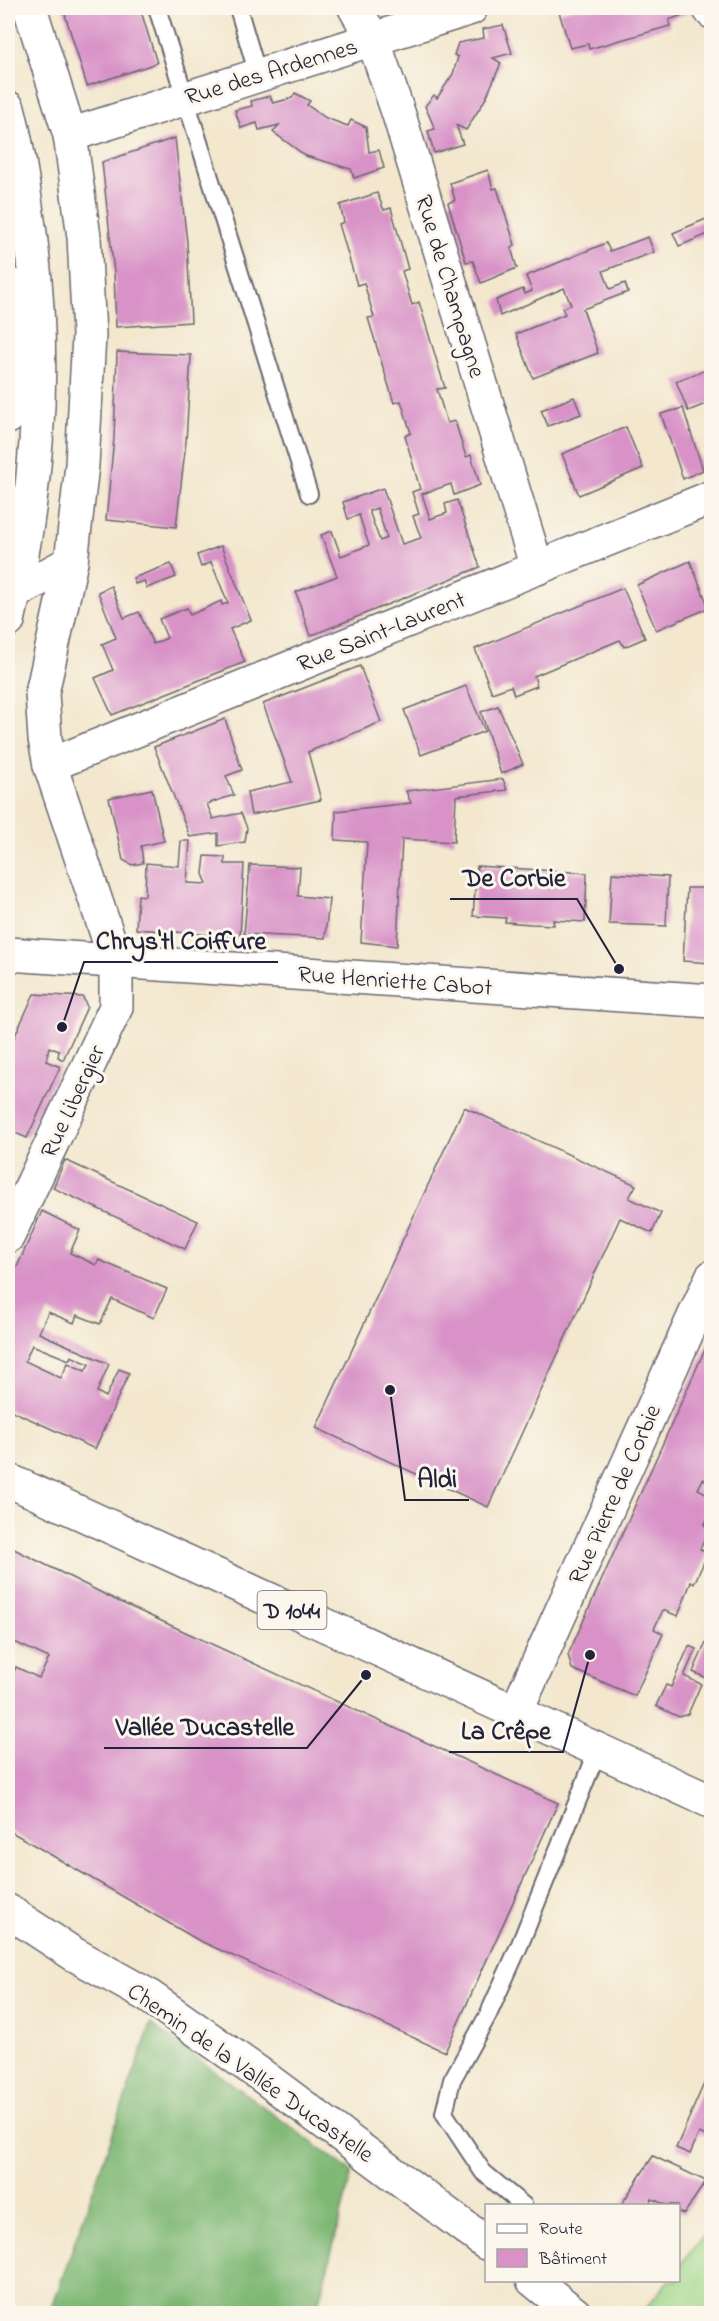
<svg xmlns="http://www.w3.org/2000/svg" width="719" height="2321" font-family="'Indie Flower',sans-serif">
  <rect width="100%" height="100%" fill="#fbf7ec"/>
  <filter id="ink" filterUnits="userSpaceOnUse"><feTurbulence type="fractalNoise" baseFrequency=".0167" numOctaves="2"/><feDisplacementMap in="SourceGraphic" scale="12" xChannelSelector="R" yChannelSelector="G"/><feConvolveMatrix kernelMatrix="1 2 1 2 8 2 1 2 1" color-interpolation-filters="sRGB"/></filter>
  <filter id="wash" filterUnits="userSpaceOnUse"><feTurbulence type="fractalNoise" baseFrequency=".008" numOctaves="4" result="noise"/><feDisplacementMap in="SourceGraphic" scale="24" xChannelSelector="R" yChannelSelector="G"/><feGaussianBlur stdDeviation="1.35" result="paint"/><feColorMatrix in="noise" values="0 0 0 0 0 0 0 0 0 0 0 0 0 0 0 0 0 1.4 0 .05"/><feComposite in="paint" operator="in"/></filter>
  <g filter="url(#wash)">
    <rect width="100%" height="100%" fill="#f3e7ce"/>
    <path fill="#9fd789" stroke="#607c62" stroke-width="1.5" d="M711,2225V2313H642L668,2281L678,2280L679,2267Z"/>
    <path fill="#7fb875" stroke="#506d58" stroke-width="1.5" d="M151,2024L352,2172L316,2313H50Z"/>
    <g id="blocks">
      <g fill="#d892c7" fill-rule="evenodd">
        <path d="M63,8H140L157,63L87,86Z"/>
        <path d="M572,8H686L688,13L669,20L670,26L589,49L588,44L570,48L559,12Z"/>
        <path d="M503,25L512,53L493,58L501,63L486,98L466,130L456,125L463,144L434,153L428,131L435,129L425,106L434,95L437,98L453,74L458,57L454,55L458,43L484,38L483,29Z"/>
        <path d="M295,93L310,101L307,105L326,118L348,126L351,120L366,127L369,152L379,150L384,168L354,178L351,169L306,156L273,132L279,125L259,130L257,123L241,128L235,110L252,106L251,101L270,96L273,103L292,98Z"/>
        <path d="M175,138L187,242L191,322L116,327L114,273L102,162Z"/>
        <path d="M488,170L493,189L497,188L515,245L511,248L517,268L481,283L473,261L466,262L448,203L455,200L450,183Z"/>
        <path d="M377,193L384,210L391,208L408,269L402,271L412,305L419,302L445,388L437,389L447,423L455,421L466,457L471,455L480,485L454,495L451,484L422,494L430,519L447,513L445,504L457,500L480,567L310,636L296,592L337,576L321,535L332,531L341,556L369,545L359,515L348,519L343,502L383,488L402,544L421,538L413,516L419,514L412,492L420,489L405,436L411,433L401,401L394,403L368,318L374,317L364,283L357,285L339,224L344,222L340,205ZM377,508L387,538L380,541L369,511Z"/>
        <path d="M711,217V233L679,246L673,233Z"/>
        <path d="M648,237L654,252L603,271L610,289L625,283L628,292L583,309L598,353L533,378L516,334L565,314L562,308L571,305L564,288L500,316L496,300L523,289L525,294L532,291L526,276L606,243L610,251Z"/>
        <path d="M117,352L191,355L186,442L176,527L106,520L114,438Z"/>
        <path d="M711,368V402L688,411L676,381Z"/>
        <path d="M574,397L581,414L548,426L541,410Z"/>
        <path d="M683,408L703,470L683,479L661,414Z"/>
        <path d="M626,427L643,468L579,495L562,454Z"/>
        <path d="M221,546L251,620L230,629L245,662L112,715L95,678L113,670L102,644L116,638L98,592L111,586L124,618L139,612L153,644L167,638L159,619L187,608L190,615L221,601L222,605L228,603L211,562L201,567L197,555Z"/>
        <path d="M690,561L709,608L656,630L637,585Z"/>
        <path d="M171,564L176,577L147,588L144,581L135,584L133,578Z"/>
        <path d="M623,588L645,638L624,647L620,640L534,676L537,686L514,695L511,686L492,693L475,649Z"/>
        <path d="M360,666L381,722L308,752L321,800L251,815L247,792L292,782L263,704Z"/>
        <path d="M466,686L485,731L421,755L404,710Z"/>
        <path d="M498,706L523,764L501,774L481,712Z"/>
        <path d="M225,719L242,770L226,776L234,795L207,804L213,819L241,813L247,828L245,842L218,846V833L190,837L154,747Z"/>
        <path d="M503,779L507,790L456,796L454,842L402,839L397,946L361,942L367,842L335,840L336,811L411,803L406,791Z"/>
        <path d="M152,789L164,841L141,846L143,863L132,865L123,860L109,798Z"/>
        <path d="M181,841H190L187,883L207,884L203,874L205,856L225,857V864H244L240,937L136,929L138,895L145,896L146,863L179,866Z"/>
        <path d="M250,865L300,867L298,896L329,899L325,938L244,934Z"/>
        <path d="M477,866L587,873L585,922L553,920L554,925L531,924L505,922L506,918L473,916Z"/>
        <path d="M612,873L668,877L666,926L609,924Z"/>
        <path d="M687,888H711V963L683,961Z"/>
        <path d="M34,994L83,997L87,1007L63,1060L58,1057L59,1051L49,1047L46,1061L60,1067L27,1138L8,1130V1051Z"/>
        <path d="M464,1107L636,1185L629,1198L661,1213L652,1233L620,1218L488,1507L316,1428Z"/>
        <path d="M65,1160L198,1221L185,1249L53,1188Z"/>
        <path d="M42,1211L80,1230L70,1253L96,1265L99,1260L167,1289L154,1318L112,1299L100,1324L77,1315L74,1323L48,1312L39,1333L109,1364L97,1392L106,1397L119,1369L129,1373L95,1449L8,1409V1287ZM32,1345L69,1360L71,1356L89,1364L85,1371L68,1363L61,1378L25,1361Z"/>
        <path d="M711,1336V1454L708,1464L711,1465V1483L703,1479L698,1489L711,1496V1513L704,1525L711,1529V1539L706,1537L700,1549L708,1553L694,1584L691,1582L678,1616L663,1610L654,1629L663,1634L635,1696L572,1669L568,1655Z"/>
        <path d="M8,1546L120,1602L558,1803L445,2052L198,1940L8,1830V1685L16,1667L39,1678L49,1658L8,1639Z"/>
        <path d="M711,1631V1680L693,1672Z"/>
        <path d="M689,1646L696,1649L684,1676L701,1684L688,1714L679,1717L656,1706L666,1685L671,1687Z"/>
        <path d="M709,2072L711,2073V2138L699,2133L690,2154L676,2148Z"/>
        <path d="M653,2156L706,2181L684,2214L678,2212V2205H666L652,2199L648,2205H621Z"/>
      </g>
    </g>
  </g>
  <g filter="url(#ink)">
    <use href="#blocks" fill-opacity="0" stroke="#6b676e" stroke-width="1.5"/>
    <g fill="none" stroke-linecap="round" stroke-linejoin="round">
      <g stroke="#6b676e" stroke-width="20">
        <g id="service">
          <path d="M157,8L309,494"/>
          <path d="M238,8L258,75"/>
          <path d="M524,2206L483,2172L444,2113L452,2080L488,2015L520,1944L598,1750"/>
        </g>
      </g>
      <g stroke="#6b676e" stroke-width="36">
        <g id="minor">
          <path d="M355,8L373,39L399,115L537,568"/>
          <path d="M709,8L712,12"/>
          <path d="M70,135L471,8"/>
          <path d="M14,593L71,562"/>
          <path d="M50,765L712,497"/>
          <path d="M8,1236L116,1007V961L50,765L45,739L42,693L71,562L82,465L89,335L84,237L70,135L30,8"/>
          <path d="M516,1712L712,1277"/>
          <path d="M8,1911L72,1953L147,1995L261,2075L486,2243"/>
          <path d="M533,2280L575,2314"/>
        </g>
      </g>
      <g stroke="#6b676e" stroke-width="36">
        <path id="tertiary" d="M8,954L712,1001"/>
      </g>
      <g stroke="#6b676e" stroke-width="36">
        <g id="primary">
          <path d="M8,108C17,141 21,173 26,206C48,345 41,484 8,621"/>
          <path d="M8,284L10,308L8,417"/>
          <path d="M8,1480L712,1802"/>
        </g>
      </g>
      <use href="#service" stroke="#fff" stroke-width="16"/>
      <use href="#minor" stroke="#fff" stroke-width="33"/>
      <use href="#tertiary" stroke="#fff" stroke-width="33"/>
      <use href="#primary" stroke="#fff" stroke-width="33"/>
    </g>
  </g>
  <g text-anchor="middle" stroke-width="6" stroke-linejoin="round" paint-order="stroke">
    <rect fill="#fbf7ec" stroke="#636270" stroke-width="1.5" x="257.5" y="1591" width="69" height="38" rx="4.5"/>
    <g font-size="22" font-weight="bold" fill="#22223b">
      <text x="292" y="1618">D 1044</text>
    </g>
    <g font-size="24" fill="#22223b" stroke="#fbf7ec">
      <text transform="translate(271 71) rotate(-17)" y="8">Rue des Ardennes</text>
      <text transform="translate(451 286) rotate(73)" y="8">Rue de Champagne</text>
      <text transform="translate(381 631) rotate(-22)" y="8">Rue Saint-Laurent</text>
      <text transform="translate(395 980) rotate(4)" y="8">Rue Henriette Cabot</text>
      <text transform="translate(72 1101) rotate(-65)" y="8">Rue Libergier</text>
      <text transform="translate(614 1494) rotate(-66)" y="8">Rue Pierre de Corbie</text>
      <text transform="translate(251 2072) rotate(35)" y="8">Chemin de la Vallée Ducastelle</text>
    </g>
  </g>
  <path fill="none" stroke="#22223b" stroke-width="2" d="M619 969L577 899H450M62 1027L84 962H278M390 1390L405 1500H469M366 1675L307 1748H104M590 1655L563 1752H449"/>
  <g fill="#22223b" stroke="#fbf7ec" stroke-width="2">
    <circle cx="619" cy="969" r="6"/>
    <circle cx="62" cy="1027" r="6"/>
    <circle cx="390" cy="1390" r="6"/>
    <circle cx="366" cy="1675" r="6"/>
    <circle cx="590" cy="1655" r="6"/>
  </g>
  <g font-size="26" text-anchor="middle" font-weight="bold" fill="#22223b" stroke="#fbf7ec" stroke-width="6" stroke-linejoin="round" paint-order="stroke">
    <text x="514" y="886">De Corbie</text>
    <text x="181" y="949">Chrys'tl Coiffure</text>
    <text x="437" y="1487">Aldi</text>
    <text x="205" y="1735">Vallée Ducastelle</text>
    <text x="506" y="1739">La Crêpe</text>
  </g>
  <rect width="719" height="2321" fill="none" stroke="#fbf7ec" stroke-width="30"/>
  <rect x="485" y="2204" width="195" height="78" fill="#fbf7ec" stroke="#a4a2a5" stroke-width="1.5"/>
  <rect x="497" y="2224" width="30" height="9" fill="#ffffff" stroke="#a4a2a5" stroke-width="1.5"/>
  <text x="539" y="2234" font-size="18" fill="#22223b">Route</text>
  <rect x="497" y="2249" width="30" height="18" fill="#d892c7" stroke="#a4a2a5" stroke-width="1.5"/>
  <text x="539" y="2264" font-size="18" fill="#22223b">Bâtiment</text>
</svg>
